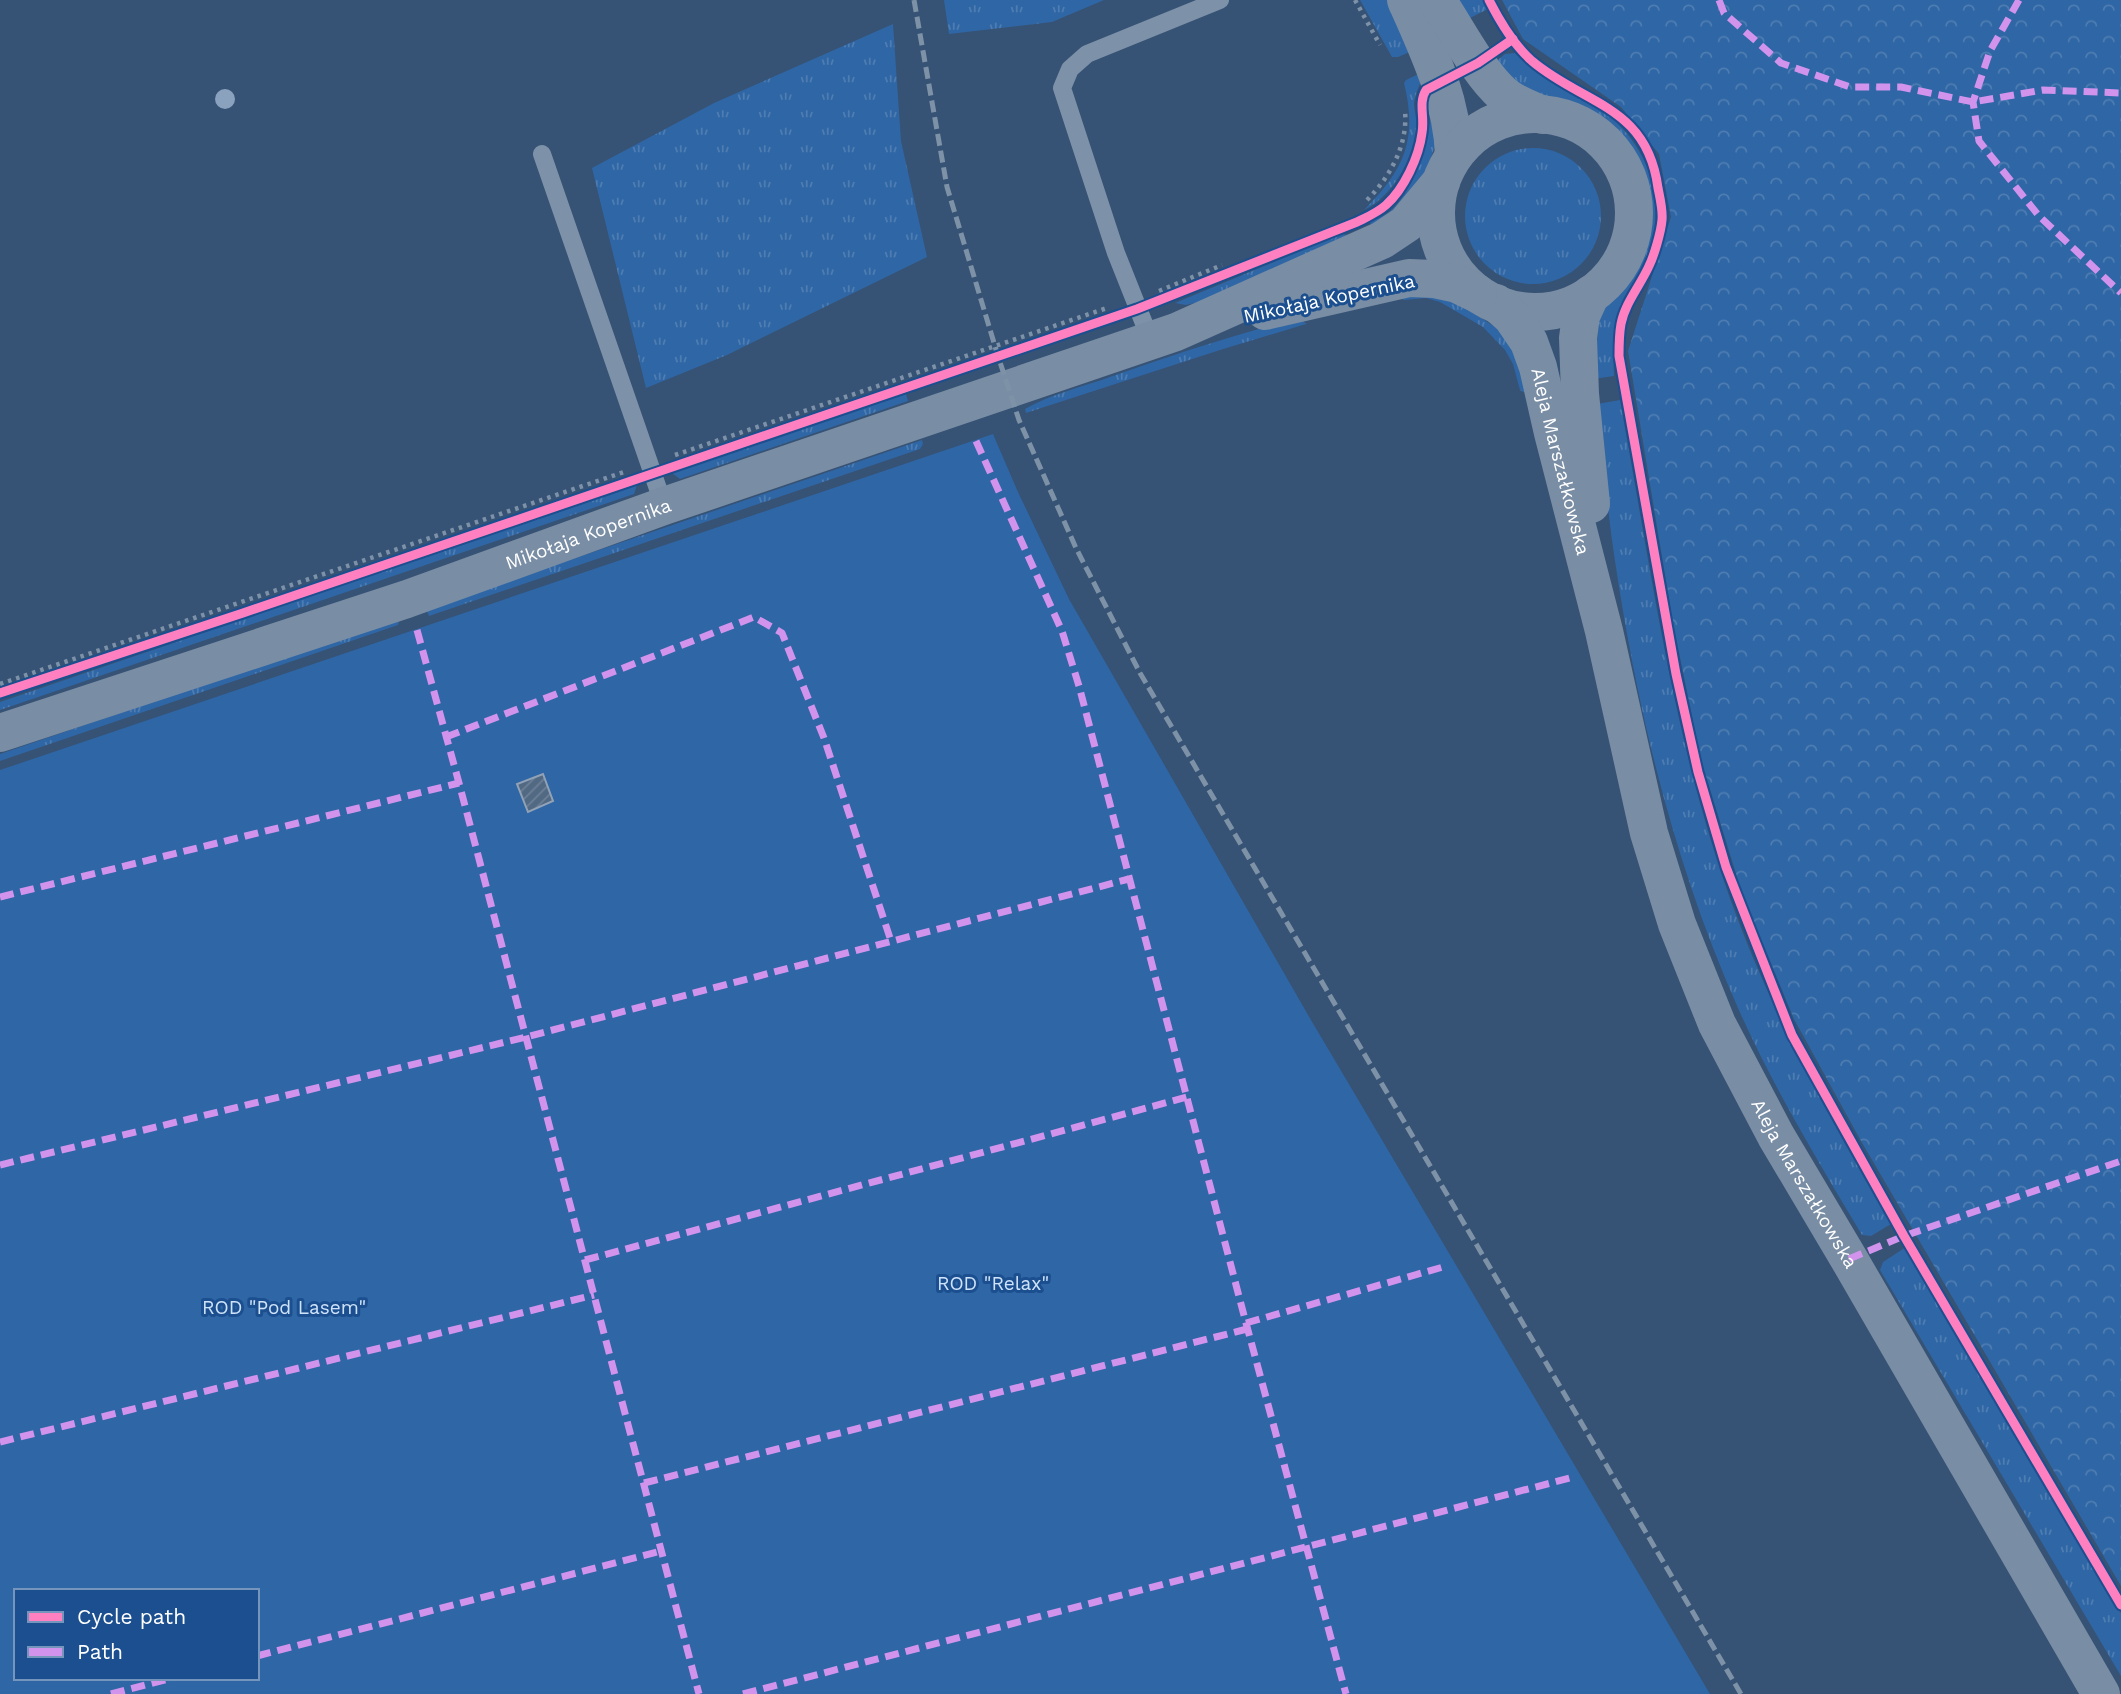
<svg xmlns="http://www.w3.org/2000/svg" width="2121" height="1694" font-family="'Work Sans',sans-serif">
  <defs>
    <pattern id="grass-tufts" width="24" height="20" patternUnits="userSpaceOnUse" patternTransform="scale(1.75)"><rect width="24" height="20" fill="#2f66a5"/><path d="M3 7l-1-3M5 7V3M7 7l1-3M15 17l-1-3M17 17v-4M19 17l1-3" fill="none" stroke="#4e7db2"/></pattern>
    <pattern id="forest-crowns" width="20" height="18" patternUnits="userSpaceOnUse" patternTransform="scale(1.75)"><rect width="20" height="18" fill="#2f66a5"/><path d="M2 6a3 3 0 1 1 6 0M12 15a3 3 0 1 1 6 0" fill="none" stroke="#4e7db2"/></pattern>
    <pattern id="building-hatch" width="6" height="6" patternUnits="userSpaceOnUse" patternTransform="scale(1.75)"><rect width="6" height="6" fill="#526984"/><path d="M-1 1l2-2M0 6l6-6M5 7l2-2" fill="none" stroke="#6c8096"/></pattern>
  </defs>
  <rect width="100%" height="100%" fill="#365274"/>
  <g fill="url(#grass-tufts)">
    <path d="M944,0H1104L1052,22L949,34Z"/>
    <path d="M1360,0H1391L1412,51L1398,57H1392Z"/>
    <path d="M1456,0H1483L1488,9L1468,19Z"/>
    <path d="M893,24L901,141L927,257L727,355L646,388L592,168L714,103Z"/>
    <path d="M1515,53C1525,63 1536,73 1548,80C1572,95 1600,105 1620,126C1654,161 1664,209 1648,255C1642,272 1629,286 1622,302C1611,326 1613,351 1614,376L1593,379L1600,313L1620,288L1636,263L1645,243L1649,215L1648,194L1642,170L1626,144L1596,116L1563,101L1533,94L1494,63L1505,54Z"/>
    <path d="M1423,72C1422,83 1415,92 1414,103C1414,110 1417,118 1416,125C1414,158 1394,195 1364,210C1404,170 1418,140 1404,83L1406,80Z"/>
    <path d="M1430,118L1437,141L1422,181L1373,230L1370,222C1376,219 1384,216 1389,212C1411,194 1430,146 1430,118Z"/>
    <circle cx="1533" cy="216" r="68"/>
    <path d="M1341,234L1348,235L1199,302L1186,305L1175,303Z"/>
    <path d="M1417,290L1459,303L1501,331L1514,350L1528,391L1523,392L1520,390L1513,364L1505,350L1483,327L1440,302L1426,298L1404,300L1398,297Z"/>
    <path d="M1300,318L1306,324L1220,350L1026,413L1025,409C1051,394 1082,387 1110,377C1173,355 1236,334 1300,318Z"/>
    <path d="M906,394L908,401L680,479L672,473Z"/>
    <path d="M1620,400C1648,553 1669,709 1716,857C1757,987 1822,1106 1891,1224L1871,1236L1862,1235C1818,1161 1773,1087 1738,1008C1675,866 1638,715 1615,561C1607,509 1603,456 1597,404Z"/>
    <path d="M922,440L923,444L920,449L429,616L426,609Z"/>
    <path d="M637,485L634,494L0,710V702Z"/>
    <path d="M395,619L399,622L398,625L0,761V754Z"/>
    <path d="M1906,1247L2121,1613V1676L1880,1270L1883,1262Z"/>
  </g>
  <path fill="url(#forest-crowns)" d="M1502,0H2121V1586L1861,1141L1794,1019L1742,893L1701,760L1673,623L1628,351L1671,217L1659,154L1621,107L1523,39Z"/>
  <path fill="#2f66a5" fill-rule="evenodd" d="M993,434L1018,492L1069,599L1311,1020L1710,1694H0V770ZM16,1591H257V1678H16Z"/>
  <path fill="url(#building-hatch)" stroke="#92a2b6" stroke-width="2" d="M543,774L553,801L528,812L517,784Z"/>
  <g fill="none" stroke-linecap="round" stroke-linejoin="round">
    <g stroke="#7d92a8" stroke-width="4.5" stroke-dasharray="3.5 5" stroke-linecap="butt">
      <path d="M1355,0L1380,45"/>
      <path d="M1367,200C1390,177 1408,145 1405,111"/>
      <path d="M1159,291L1222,265"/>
      <path d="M675,455L1107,308"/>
      <path d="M0,684L624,472"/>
    </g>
    <g stroke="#7d92a8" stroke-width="18">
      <path d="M542,154L664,506"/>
      <path d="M1151,341L1116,253L1062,88L1070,69L1087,54L1220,0"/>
    </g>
    <g stroke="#798da4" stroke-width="38">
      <path d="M1406,0C1428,50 1452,99 1454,155"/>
      <path d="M1437,0C1456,28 1479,74 1504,95C1516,105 1530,109 1543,115"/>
      <circle cx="1535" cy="213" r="99"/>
      <path id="s1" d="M1496,303L1512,317L1529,342L1538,367L1553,433L1604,631L1649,833L1677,924L1717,1024L1776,1136L1849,1259L2101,1694"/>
      <path d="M1265,311L1409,278L1434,279L1457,284L1478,294"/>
      <path d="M1591,504L1580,394L1578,338L1581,316L1591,294"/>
      <path id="s2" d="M0,733L407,599L664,506L1176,332L1382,240L1406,224L1441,182"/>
    </g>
    <path stroke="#7e92a7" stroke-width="5" stroke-dasharray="12 5" stroke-linecap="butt" d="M914,0L947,187L998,356L1019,420L1076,548L1140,673L1741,1694"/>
    <g stroke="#d193ec" stroke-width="7" stroke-dasharray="14 7" stroke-linecap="butt">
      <path d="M1719,0L1724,13L1781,63L1850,87H1901L1973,102L2043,90L2121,93"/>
      <path d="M2019,0L1990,51L1973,102L1979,141L2039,216L2121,293"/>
      <path d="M976,441L1062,631L1079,686L1246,1323L1346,1694"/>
      <path d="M417,630L459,783L699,1694"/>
      <path d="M446,737L754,617L782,633L824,738L891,941"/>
      <path d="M0,897L459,783"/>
      <path d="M0,1165L526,1037L1129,879"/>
      <path d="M1849,1259L1904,1236L2121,1161"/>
      <path d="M585,1260L1187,1097"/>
      <path d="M1246,1323L1443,1267"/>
      <path d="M0,1442L594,1295"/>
      <path d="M644,1483L1247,1329"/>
      <path d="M257,1656L661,1551"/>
      <path d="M111,1694L172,1678"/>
      <path d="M743,1694L1570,1478"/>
    </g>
    <g stroke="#1b4f8f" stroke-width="13">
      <g id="cycleway">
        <path d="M1489,0C1500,22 1514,45 1532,61C1584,105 1647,105 1658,188C1660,198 1663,210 1662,220C1661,232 1654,256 1649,266C1640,286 1625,303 1621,324C1619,335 1619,345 1619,356L1676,674L1698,772L1726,867L1792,1035L1904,1236L2121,1605"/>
        <path d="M0,693L243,613L1137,309L1357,222C1367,217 1377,213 1386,205C1404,189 1419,157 1422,133C1425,117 1418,103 1426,90L1478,63L1513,39"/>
      </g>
    </g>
    <use href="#cycleway" stroke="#ff80c0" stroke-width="9"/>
  </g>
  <circle fill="#8aa2be" cx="225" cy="99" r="10"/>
  <g text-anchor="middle" stroke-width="6" stroke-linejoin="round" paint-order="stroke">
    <g font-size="19" fill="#fff" stroke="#1b4f8f">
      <text transform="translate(1329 298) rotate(-12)" y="7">Mikołaja Kopernika</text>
      <text dy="7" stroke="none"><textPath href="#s1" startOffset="175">Aleja Marszałkowska</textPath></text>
      <text dy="7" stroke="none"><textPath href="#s2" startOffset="621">Mikołaja Kopernika</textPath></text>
      <text dy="7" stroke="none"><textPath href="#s1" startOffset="942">Aleja Marszałkowska</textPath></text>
    </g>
    <g font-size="19" fill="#cfe3fa" stroke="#1b4f8f">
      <text x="993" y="1290">ROD "Relax"</text>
      <text x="284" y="1314">ROD "Pod Lasem"</text>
    </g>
  </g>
  <rect x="14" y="1589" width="245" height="91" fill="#1b4f8f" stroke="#7695bc" stroke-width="2"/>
  <rect x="28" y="1612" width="35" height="10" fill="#ff80c0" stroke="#7695bc" stroke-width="2"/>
  <text x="77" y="1624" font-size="21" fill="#ffffff">Cycle path</text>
  <rect x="28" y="1647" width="35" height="10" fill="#d193ec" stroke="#7695bc" stroke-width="2"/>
  <text x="77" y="1659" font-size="21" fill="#ffffff">Path</text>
</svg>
